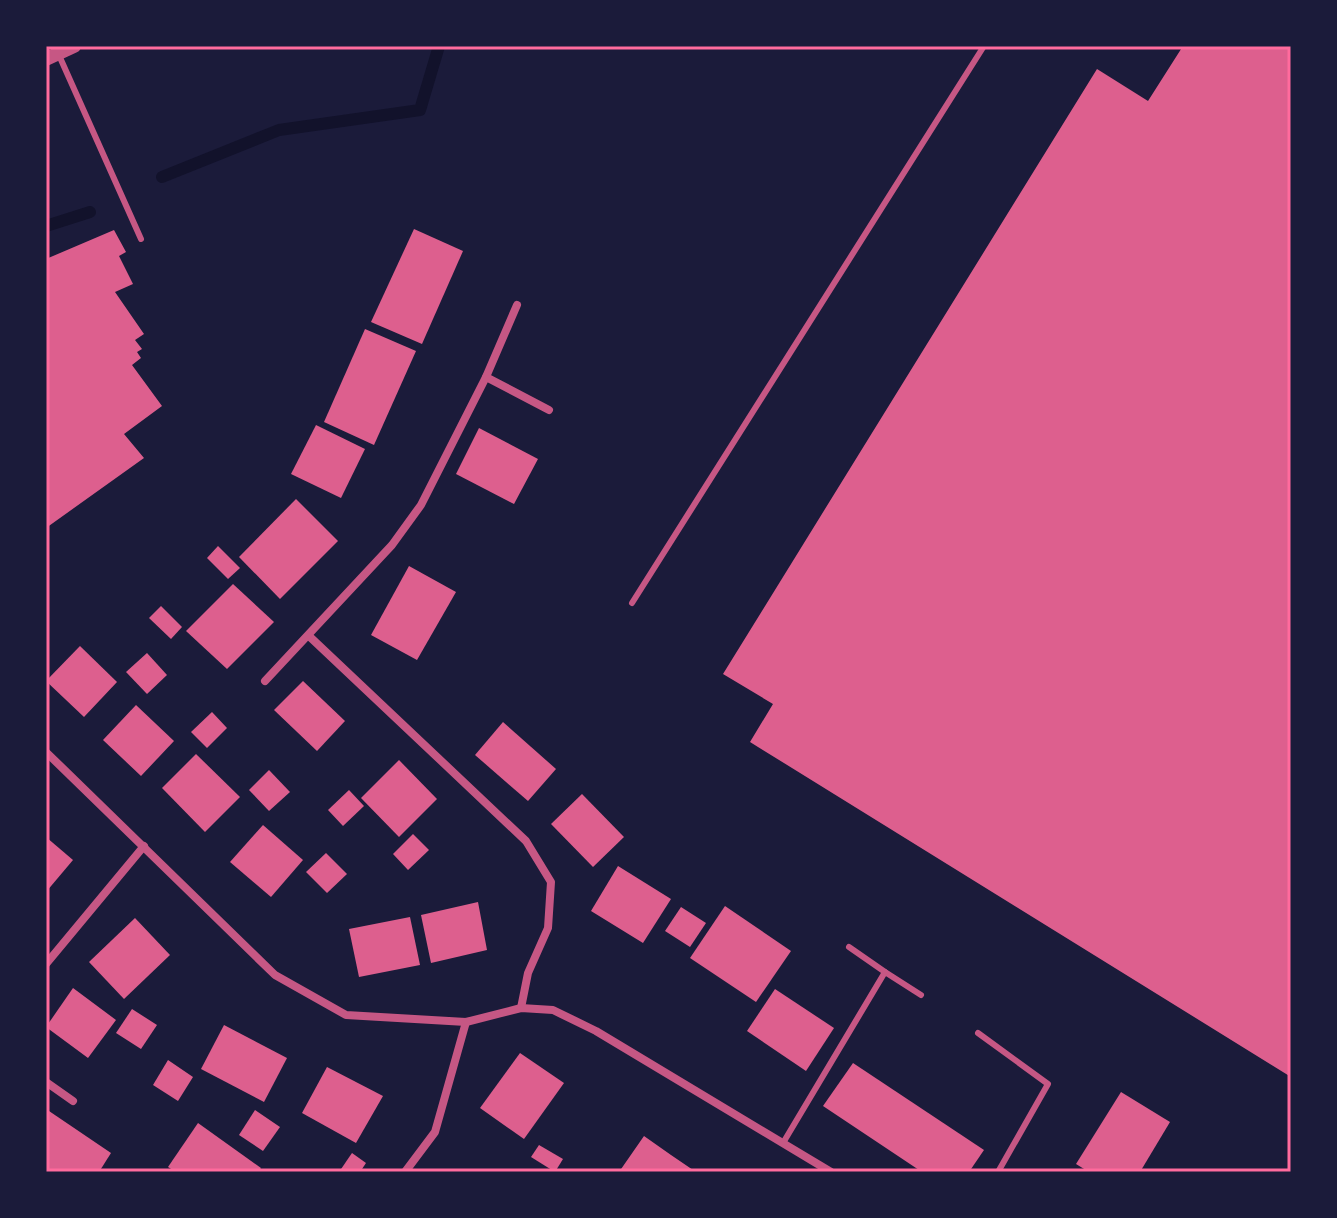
<svg xmlns="http://www.w3.org/2000/svg" width="1337" height="1218" font-family="Bitter,serif">
  <rect width="100%" height="100%" fill="#1b1b3a"/>
  <g fill="none" stroke-linecap="round" stroke-linejoin="round">
    <g stroke="#12122b" stroke-width="12">
      <path d="M162,177L279,130L420,110L439,46"/>
      <path d="M46,226L90,212"/>
    </g>
  </g>
  <g fill="#dd5f8e">
    <path d="M1183,46H1291V1077L750,742L773,704L723,674L1097,69L1148,101Z"/>
    <path d="M414,229L463,251L422,344L371,322Z"/>
    <path d="M114,230L126,252L119,256L133,284L115,292L144,334L135,340L142,349L137,352L141,358L132,365L162,406L124,434L144,458L46,528V259Z"/>
    <path d="M365,329L416,351L374,445L324,422Z"/>
    <path d="M316,425L365,449L341,498L291,474Z"/>
    <path d="M479,428L538,459L514,504L456,474Z"/>
    <path d="M296,499L338,541L280,599L239,557Z"/>
    <path d="M218,546L240,568L228,579L207,558Z"/>
    <path d="M409,566L456,592L417,660L371,635Z"/>
    <path d="M233,584L274,622L227,669L186,631Z"/>
    <path d="M161,606L182,627L171,639L149,618Z"/>
    <path d="M80,646L117,682L84,717L46,681Z"/>
    <path d="M147,653L167,675L147,694L126,672Z"/>
    <path d="M303,681L345,721L317,751L274,710Z"/>
    <path d="M136,705L174,741L141,776L103,740Z"/>
    <path d="M212,712L227,728L207,748L191,732Z"/>
    <path d="M503,722L556,769L528,801L475,755Z"/>
    <path d="M196,754L240,797L205,832L162,788Z"/>
    <path d="M399,760L437,799L399,837L361,798Z"/>
    <path d="M269,770L290,792L269,811L249,790Z"/>
    <path d="M349,790L364,806L343,826L328,810Z"/>
    <path d="M582,794L624,837L593,867L551,824Z"/>
    <path d="M263,825L303,860L271,897L230,862Z"/>
    <path d="M413,834L429,850L408,870L393,854Z"/>
    <path d="M46,837L73,860L46,892Z"/>
    <path d="M326,853L347,874L327,893L306,872Z"/>
    <path d="M618,866L671,899L643,943L591,911Z"/>
    <path d="M478,902L487,950L431,963L421,915Z"/>
    <path d="M725,906L791,951L756,1002L690,958Z"/>
    <path d="M681,907L706,923L690,947L665,931Z"/>
    <path d="M410,917L420,965L359,977L349,929Z"/>
    <path d="M135,918L170,955L124,999L89,962Z"/>
    <path d="M73,988L116,1020L88,1058L46,1027Z"/>
    <path d="M775,989L834,1028L806,1071L747,1031Z"/>
    <path d="M132,1009L157,1025L141,1049L116,1033Z"/>
    <path d="M224,1025L287,1058L264,1102L201,1069Z"/>
    <path d="M520,1053L564,1083L524,1139L480,1108Z"/>
    <path d="M168,1060L193,1077L178,1101L153,1085Z"/>
    <path d="M853,1063L984,1150L969,1172H922L823,1106Z"/>
    <path d="M327,1067L383,1096L356,1143L302,1113Z"/>
    <path d="M1121,1092L1170,1122L1140,1172H1089L1076,1164Z"/>
    <path d="M255,1110L280,1127L263,1151L239,1135Z"/>
    <path d="M49,1111L111,1153L99,1172H46Z"/>
    <path d="M198,1123L261,1168L258,1172H176L168,1167Z"/>
    <path d="M644,1136L671,1155L696,1172H619Z"/>
    <path d="M539,1145L563,1159L555,1172L531,1157Z"/>
    <path d="M352,1153L366,1163L360,1172H339Z"/>
  </g>
  <g fill="none" stroke-linecap="round" stroke-linejoin="round">
    <g stroke="#c65784" stroke-width="6">
      <path d="M58,53L141,239"/>
      <path d="M632,603L984,46"/>
      <path d="M885,972L921,995"/>
      <path d="M978,1033L1048,1084L998,1172"/>
      <path d="M783,1143L885,972L849,947"/>
    </g>
    <g stroke="#c65784" stroke-width="8">
      <path d="M486,377L549,410"/>
      <path d="M309,636L526,841L551,882L548,928L528,973L521,1008"/>
      <path d="M265,681L392,545L421,505L486,377L517,305"/>
      <path d="M46,752L275,975L346,1015L466,1022L521,1008L553,1010L596,1031L831,1172"/>
      <path d="M46,964L144,846"/>
      <path d="M46,1082L73,1101"/>
      <path d="M405,1172L435,1132L466,1022"/>
    </g>
    <path stroke="#c65784" stroke-width="14" d="M46,59L74,46"/>
  </g>
  <rect width="1337" height="1218" fill="none" stroke="#1b1b3a" stroke-width="96"/>
  <rect x="48" y="48" width="1241" height="1122" fill="none" stroke="#ff6b9d" stroke-width="3"/>
</svg>
